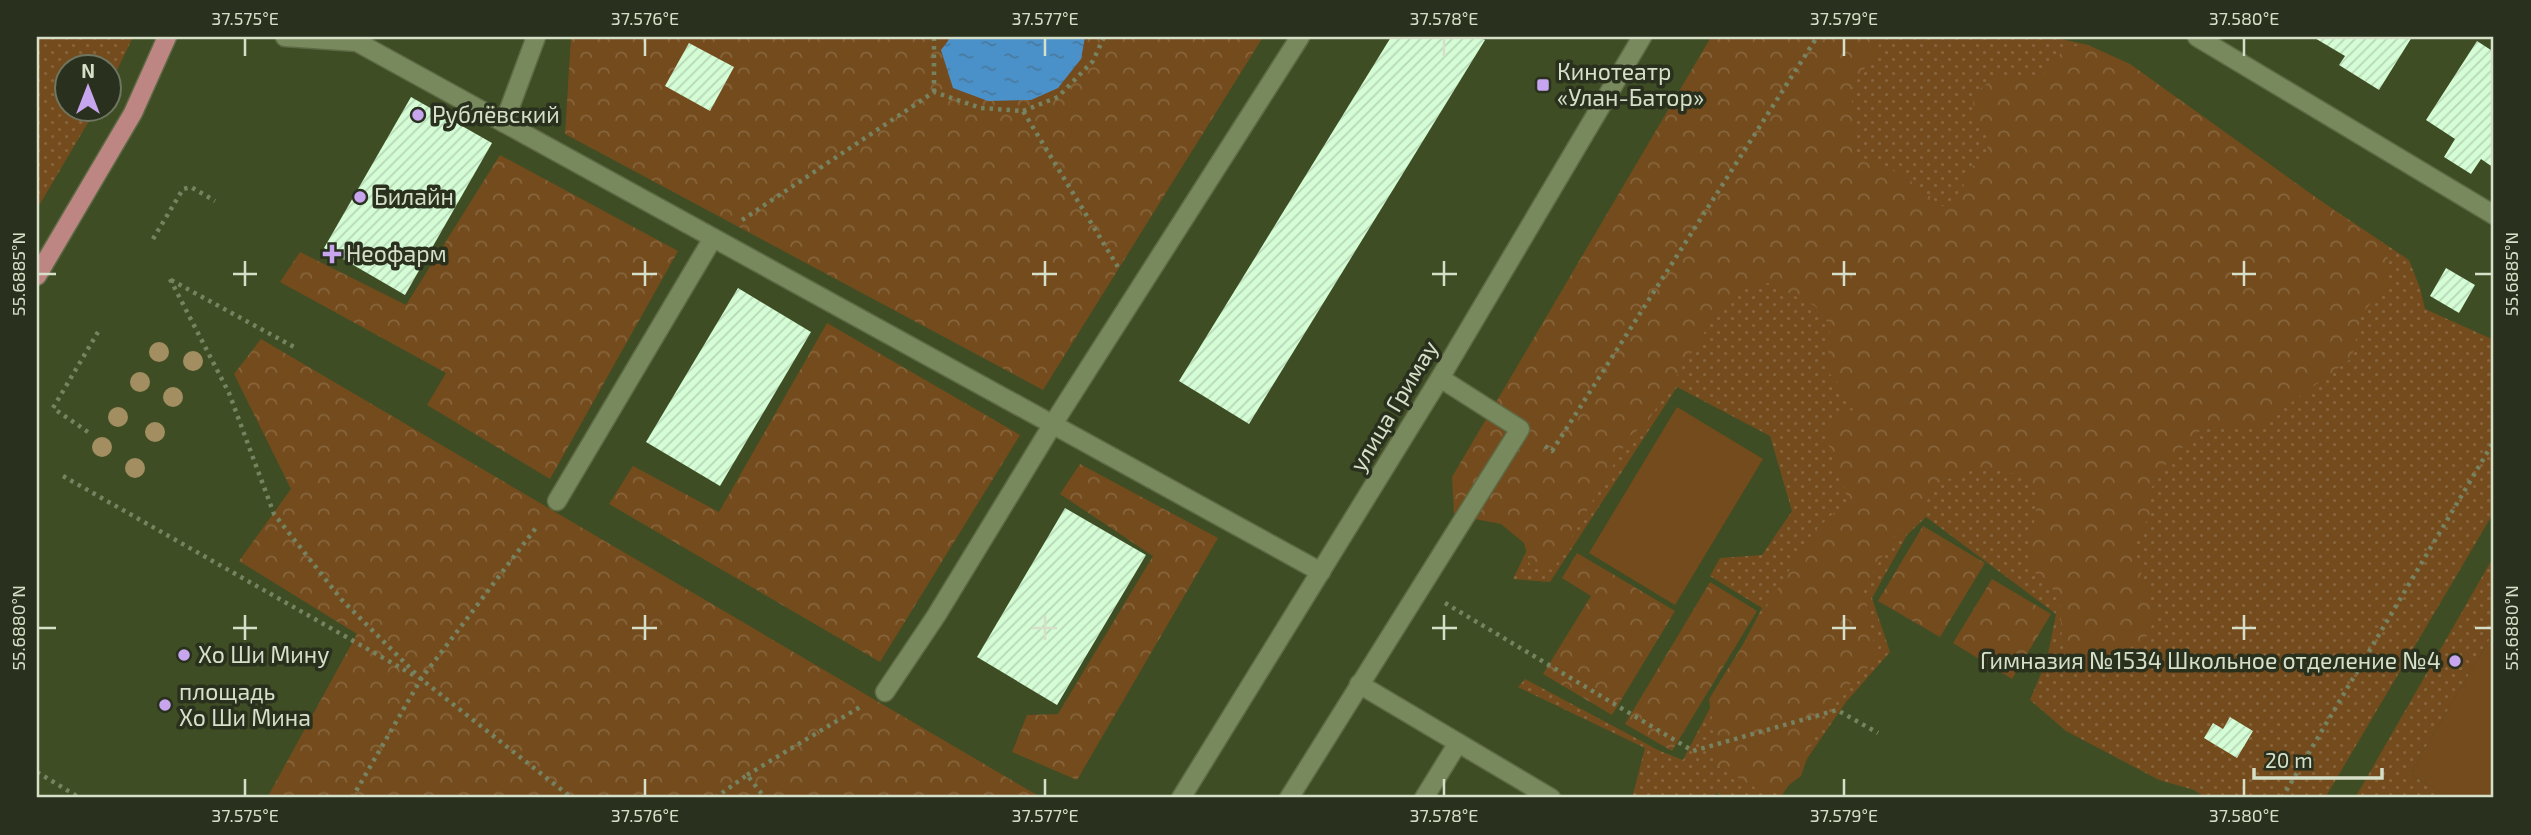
<svg xmlns="http://www.w3.org/2000/svg" width="2531" height="835" font-family="'Exo 2',sans-serif">
  <defs>
    <pattern id="grass-dots" width="8" height="8" patternUnits="userSpaceOnUse" patternTransform="scale(1.75)"><rect width="8" height="8" fill="#744b1d"/><path d="M2 2h.1M6 6h.1" fill="none" stroke="#87653c" stroke-width="1.8" stroke-linecap="round"/></pattern>
    <pattern id="forest-crowns" width="20" height="18" patternUnits="userSpaceOnUse" patternTransform="scale(1.75)"><rect width="20" height="18" fill="#744b1d"/><path d="M2 6a3 3 0 1 1 6 0M12 15a3 3 0 1 1 6 0" fill="none" stroke="#87653c"/></pattern>
    <pattern id="water-ripples" width="26" height="14" patternUnits="userSpaceOnUse" patternTransform="scale(1.75)"><rect width="26" height="14" fill="#4b91c9"/><path d="M2 4q2-2 4 0t4 0M15 11q2-2 4 0t4 0" fill="none" stroke="#487a9f"/></pattern>
    <pattern id="building-hatch" width="6" height="6" patternUnits="userSpaceOnUse" patternTransform="scale(1.75)"><rect width="6" height="6" fill="#d4fcd5"/><path d="M-1 1l2-2M0 6l6-6M5 7l2-2" fill="none" stroke="#b6d7b6"/></pattern>
  </defs>
  <rect width="100%" height="100%" fill="#3e4d23"/>
  <g fill="url(#grass-dots)">
    <path d="M133,37L109,87L108,66H66V108L96,109L37,209V38Z"/>
    <path d="M1834,37H2052L2088,45L2409,260L2420,288L2425,309L2494,340V512L2325,798H2206L2194,790L2159,780L2066,731L2030,700L2047,659L2056,614L1926,517L1907,535L1872,598L1890,652L1846,702L1780,798H1727L1717,793L1711,798H1632L1645,748L1518,687L1525,679L1660,751L1683,760L1762,608L1710,576L1720,558L1762,555L1792,511L1770,436L1677,387L1550,582L1513,579L1553,497Z"/>
    <path d="M2494,556V632L2410,774L2451,798H2355Z"/>
  </g>
  <g fill="url(#forest-crowns)">
    <path d="M571,37H1263L1043,390L565,134Z"/>
    <path d="M1711,37H1884L1851,90L1857,156C1889,165 1917,182 1940,206H1953L1962,192L1967,170L1986,157L1989,136L1974,118L1973,95L1994,78H2040L2066,47L2088,45L2130,64L2374,239L2388,258L2389,281L2361,315L2352,358L2258,427L2206,425L2168,461L2149,492L2151,516L2137,533L2135,555L2156,617L2147,636L2128,649L2082,653L2062,642L2060,596L2027,565L2038,498L2029,477L1982,467L1937,483L1916,521L1897,532L1863,589L1876,653L1865,672L1826,703L1801,776L1782,790H1759L1718,766L1709,699L1813,532L1848,500L1823,429L1858,406L1827,371L1830,325L1815,306L1769,283L1746,288L1713,319L1648,421L1630,436L1553,570L1530,565L1524,543L1501,524L1454,515L1452,477Z"/>
    <path d="M500,155L678,251L550,479L427,405L446,373L280,282L300,252L406,305Z"/>
    <path d="M827,323L1020,435L880,662L609,504L633,466L719,512Z"/>
    <path d="M261,339L1042,798H267L357,634L239,561L291,489L234,374Z"/>
    <path d="M1080,464L1218,538L1077,780L1012,752L1027,715L1058,714L1153,556L1060,494Z"/>
    <path d="M1923,526L1985,563L1940,637L1878,601Z"/>
    <path d="M1577,553L1675,611L1612,715L1543,674L1591,596L1562,578Z"/>
    <path d="M1992,579L2051,614L2012,679L1953,643Z"/>
    <path d="M1710,582L1757,611L1672,751L1625,724Z"/>
  </g>
  <g fill="#744b1d">
    <path d="M1677,407L1763,459L1675,605L1589,553Z"/>
    <path d="M2494,632V798H2451L2410,774Z"/>
  </g>
  <path fill="url(#water-ripples)" d="M951,37H1085L1081,59L1058,88L1031,100L988,101L953,88L941,50Z"/>
  <g fill="url(#building-hatch)">
    <path d="M1391,37H1480L1485,40L1249,424L1179,381Z"/>
    <path d="M2313,37H2412L2379,90L2339,65L2345,56Z"/>
    <path d="M2477,41L2494,52V168L2481,159L2471,174L2444,157L2455,139L2426,120Z"/>
    <path d="M689,43L734,67L710,111L665,86Z"/>
    <path d="M411,97L492,143L405,295L324,248Z"/>
    <path d="M2446,268L2475,285L2459,313L2430,296Z"/>
    <path d="M738,288L811,332L720,486L646,442Z"/>
    <path d="M1065,508L1146,555L1057,705L977,657Z"/>
    <path d="M2230,717L2253,731L2237,758L2204,738L2213,723L2223,729Z"/>
  </g>
  <g fill="none" stroke-linecap="round" stroke-linejoin="round">
    <g stroke="#5e6a45" stroke-width="21">
      <g id="minor">
        <path d="M285,37L357,42L1321,572"/>
        <path d="M2197,37L2494,215"/>
        <path d="M504,123L536,37"/>
        <path d="M557,501L713,238"/>
        <path d="M1359,684L1551,798"/>
        <path d="M885,692L936,616L1053,424L1300,37"/>
        <path d="M1181,798L1440,378L1642,37"/>
        <path d="M1289,798L1520,429L1440,378"/>
        <path d="M1424,798L1458,743"/>
      </g>
    </g>
    <g stroke="#5e6a45" stroke-width="21">
      <path id="major" d="M37,276L133,113L167,37"/>
    </g>
    <g stroke="#768360" stroke-width="4.5" stroke-dasharray="3.5 5" stroke-linecap="butt">
      <path d="M934,92V37"/>
      <path d="M1023,111L1058,97L1093,61L1104,37"/>
      <path d="M742,220L934,92L981,108L1023,111L1118,267"/>
      <path d="M153,239L183,189L191,187L215,201"/>
      <path d="M170,279L229,393L274,514L341,599L421,679L572,798"/>
      <path d="M171,280L294,347"/>
      <path d="M88,432L53,408L98,332"/>
      <path d="M1545,446L1552,451L1817,37"/>
      <path d="M63,476L415,676"/>
      <path d="M1445,603L1693,751L1837,710L1878,733"/>
      <path d="M37,772L80,798"/>
      <path d="M747,775L860,707"/>
      <path d="M352,798L421,679L538,525"/>
      <path d="M715,798L747,775L765,798"/>
      <path d="M2282,798L2494,441"/>
    </g>
    <use href="#minor" stroke="#78895d" stroke-width="18"/>
    <use href="#major" stroke="#be8683" stroke-width="18"/>
  </g>
  <g fill="#a38e61">
    <circle cx="159" cy="352" r="10"/>
    <circle cx="193" cy="361" r="10"/>
    <circle cx="140" cy="382" r="10"/>
    <circle cx="173" cy="397" r="10"/>
    <circle cx="118" cy="417" r="10"/>
    <circle cx="155" cy="432" r="10"/>
    <circle cx="102" cy="447" r="10"/>
    <circle cx="135" cy="468" r="10"/>
  </g>
  <path fill="none" stroke="#d6e0c9" stroke-width="2.5" d="M245,38V56M645,38V56M1045,38V56M1444,38V56M1844,38V56M2244,38V56M245,261V286M645,261V286M1045,261V286M1444,261V286M1844,261V286M2244,261V286M38,274H56M233,274H257M632,274H657M1032,274H1057M1432,274H1457M1832,274H1856M2232,274H2256M2475,274H2492M245,615V640M645,615V640M1045,615V640M1444,615V640M1844,615V640M2244,615V640M38,628H56M233,628H257M632,628H657M1032,628H1057M1432,628H1457M1832,628H1856M2232,628H2256M2475,628H2492M245,779V796M645,779V796M1045,779V796M1444,779V796M1844,779V796M2244,779V796"/>
  <g fill="#c8a6ef" stroke="#29301d" stroke-width="2.5">
    <rect x="1536" y="78" width="14" height="14" rx="3.5"/>
    <circle cx="418" cy="115" r="7"/>
    <circle cx="360" cy="197" r="7"/>
    <path d="M328.5 243.5h7v7h7v7h-7v7h-7v-7h-7v-7h7z"/>
    <circle cx="184" cy="655" r="7"/>
    <circle cx="2455" cy="661" r="7"/>
    <circle cx="165" cy="705" r="7"/>
  </g>
  <g text-anchor="middle" stroke-width="7" stroke-linejoin="round" paint-order="stroke">
    <g font-size="23" fill="#d6e0c9" stroke="#29301d" text-anchor="start">
      <text x="1557" y="80">Кинотеатр<tspan x="1557" dy="26">«Улан-Батор»</tspan></text>
      <text x="432" y="123">Рублёвский</text>
      <text x="374" y="205">Билайн</text>
      <text x="346" y="262">Неофарм</text>
      <text x="198" y="663">Хо Ши Мину</text>
      <text x="2441" y="669" text-anchor="end">Гимназия №1534 Школьное отделение №4</text>
      <text x="179" y="700">площадь<tspan x="179" dy="26">Хо Ши Мина</tspan></text>
    </g>
    <g font-size="23" fill="#d6e0c9" stroke="#29301d">
      <text transform="translate(1394 406) rotate(-59)" y="8">улица Гримау</text>
    </g>
  </g>
  <rect width="2531" height="835" fill="none" stroke="#29301d" stroke-width="77"/>
  <g transform="translate(88 88)"><circle r="33" fill="#29301d" stroke="#6e7662" stroke-width="2"/>
  <path d="M0-5L12 26L0 18L-12 26Z" fill="#c8a6ef"/>
  <text y="-10" font-size="19" font-weight="bold" text-anchor="middle" fill="#d6e0c9">N</text>
  </g>
  <path d="M2254 768v10h128v-10" fill="none" stroke="#d6e0c9" stroke-width="3.5"/>
  <text x="2265" y="768" font-size="21" fill="#d6e0c9" stroke="#29301d" stroke-width="5" paint-order="stroke">20 m</text>
  <rect x="38" y="38" width="2454" height="758" fill="none" stroke="#d6e0c9" stroke-width="2.5"/>
  <g font-size="18" text-anchor="middle" fill="#d6e0c9">
    <text x="245" y="25">37.575°E</text>
    <text x="645" y="25">37.576°E</text>
    <text x="1045" y="25">37.577°E</text>
    <text x="1444" y="25">37.578°E</text>
    <text x="1844" y="25">37.579°E</text>
    <text x="2244" y="25">37.580°E</text>
    <text transform="translate(19 274) rotate(-90)" y="6">55.6885°N</text>
    <text transform="translate(2512 274) rotate(-90)" y="6">55.6885°N</text>
    <text transform="translate(19 628) rotate(-90)" y="6">55.6880°N</text>
    <text transform="translate(2512 628) rotate(-90)" y="6">55.6880°N</text>
    <text x="245" y="822">37.575°E</text>
    <text x="645" y="822">37.576°E</text>
    <text x="1045" y="822">37.577°E</text>
    <text x="1444" y="822">37.578°E</text>
    <text x="1844" y="822">37.579°E</text>
    <text x="2244" y="822">37.580°E</text>
  </g>
</svg>
